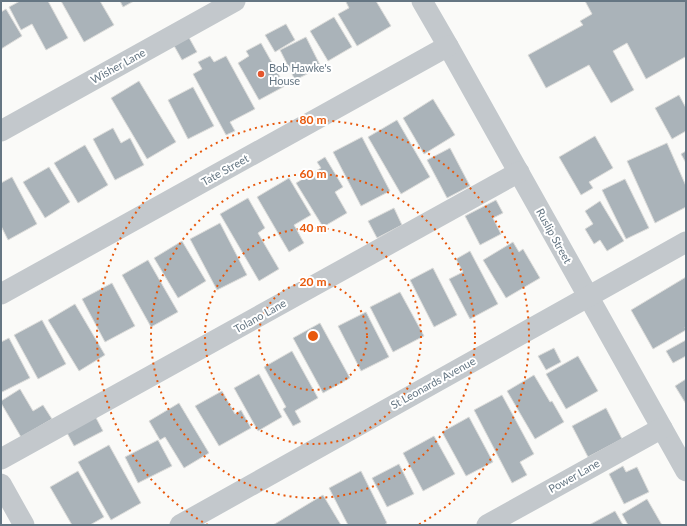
<svg xmlns="http://www.w3.org/2000/svg" width="687" height="526" font-family="Lato,sans-serif">
  <rect width="100%" height="100%" fill="#fafaf8"/>
  <g fill="#aab3b9" stroke="#dcdcda">
    <path d="M20,1H48L68,38L46,50L32,24L21,30L9,7Z"/>
    <path d="M61,1H100L114,25L84,42Z"/>
    <path d="M120,1H134L123,7Z"/>
    <path d="M347,1H376L391,26L357,46L338,14L349,8L346,2Z"/>
    <path d="M585,1H686V59L685,57L646,79L627,43L613,51L634,90L611,103L589,65L546,88L528,55L583,25L580,21L592,14Z"/>
    <path d="M6,9L22,36L1,49V12Z"/>
    <path d="M334,17L352,47L328,61L310,31Z"/>
    <path d="M286,24L295,40L275,52L265,35Z"/>
    <path d="M187,34L197,52L182,60L172,42Z"/>
    <path d="M306,37L321,67L295,80L280,50Z"/>
    <path d="M261,43L285,86L259,100L238,63L249,56L246,51Z"/>
    <path d="M210,56L214,62L226,56L255,109L230,122L235,131L226,135L193,74L202,69L198,62Z"/>
    <path d="M139,81L176,142L147,159L111,98Z"/>
    <path d="M193,87L214,126L188,139L168,100Z"/>
    <path d="M679,95L686,108V131L672,139L655,108Z"/>
    <path d="M433,99L455,135L424,154L403,118Z"/>
    <path d="M397,120L430,177L401,194L368,137Z"/>
    <path d="M113,128L121,143L130,138L144,165L115,180L93,139Z"/>
    <path d="M595,136L613,168L589,182L593,188L581,195L559,157Z"/>
    <path d="M362,137L390,191L361,206L333,152Z"/>
    <path d="M667,143L686,186V207L655,223L627,161Z"/>
    <path d="M85,145L108,185L78,203L54,163Z"/>
    <path d="M450,148L470,186L447,198L427,160Z"/>
    <path d="M686,151V163L681,154Z"/>
    <path d="M325,157L343,187L335,192L347,213L323,227L296,183L321,168L317,162Z"/>
    <path d="M49,167L70,202L45,218L23,182Z"/>
    <path d="M12,177L37,224L8,240L1,226V183Z"/>
    <path d="M289,178L311,215L294,225L304,243L289,252L257,197Z"/>
    <path d="M625,179L649,228L626,239L602,190Z"/>
    <path d="M248,198L265,228L258,233L279,269L259,281L220,214Z"/>
    <path d="M496,200L503,213L493,218L501,234L480,245L465,216Z"/>
    <path d="M600,201L624,241L607,251L600,240L594,244L585,229L593,224L585,211Z"/>
    <path d="M394,208L402,225L377,238L368,221Z"/>
    <path d="M220,223L247,275L217,290L190,239Z"/>
    <path d="M182,241L206,281L178,298L154,258Z"/>
    <path d="M513,242L519,252L523,249L540,278L506,298L483,260Z"/>
    <path d="M470,251L498,304L470,319L449,279L463,272L456,259Z"/>
    <path d="M148,260L178,312L151,327L122,275Z"/>
    <path d="M433,268L457,315L434,327L410,280Z"/>
    <path d="M686,277V326L685,327L686,330L653,349L631,310Z"/>
    <path d="M112,283L135,326L105,342L82,299Z"/>
    <path d="M400,292L424,336L393,352L370,307Z"/>
    <path d="M75,304L105,355L79,371L48,320Z"/>
    <path d="M366,312L389,357L361,371L338,326Z"/>
    <path d="M42,320L66,364L38,379L14,335Z"/>
    <path d="M320,323L350,378L323,393L293,338Z"/>
    <path d="M9,338L30,378L2,392L1,389V342Z"/>
    <path d="M686,340V356L673,363L666,351Z"/>
    <path d="M554,348L561,362L546,370L538,356Z"/>
    <path d="M292,351L318,398L295,411L301,422L293,426L283,409L286,407L264,367Z"/>
    <path d="M578,356L598,391L566,409L546,374Z"/>
    <path d="M259,374L282,417L258,431L234,388Z"/>
    <path d="M534,375L550,402L552,401L564,422L535,439L507,391Z"/>
    <path d="M686,379V404L675,386Z"/>
    <path d="M20,389L33,411L43,405L52,419L21,437L1,403V401Z"/>
    <path d="M222,391L235,414L241,410L251,428L219,446L195,406Z"/>
    <path d="M502,395L534,454L520,462L527,475L512,483L474,410Z"/>
    <path d="M179,403L209,453L184,468L165,437L160,440L149,421Z"/>
    <path d="M606,408L622,439L588,457L572,426Z"/>
    <path d="M95,416L103,431L74,446L66,431Z"/>
    <path d="M469,417L493,462L466,476L442,432Z"/>
    <path d="M434,436L455,474L423,491L403,453Z"/>
    <path d="M158,440L172,466L138,483L125,457Z"/>
    <path d="M109,445L141,503L111,520L78,462Z"/>
    <path d="M399,464L414,494L387,507L372,478Z"/>
    <path d="M623,466L626,472L637,467L649,492L624,504L609,474Z"/>
    <path d="M78,471L104,517L90,525H72L50,487Z"/>
    <path d="M361,471L387,523L384,525H348L329,488Z"/>
    <path d="M323,495L341,525H273Z"/>
    <path d="M647,499L662,525H628L622,514Z"/>
    <path d="M615,511L623,525H589Z"/>
  </g>
  <g fill="none" stroke-linecap="round" stroke-linejoin="round">
    <g stroke="#c3c8cc" stroke-width="21">
      <path d="M422,1L448,46L686,471"/>
      <path d="M1,131L235,1"/>
      <path d="M1,294L448,46"/>
      <path d="M1,459L519,172"/>
      <path d="M1,484L24,525"/>
      <path d="M180,525L686,242"/>
      <path d="M487,525L662,428"/>
    </g>
  </g>
  <g fill="none" stroke="#e8590c" stroke-width="2" stroke-dasharray="2 4">
    <circle cx="313" cy="336" r="54"/>
    <circle cx="313" cy="336" r="108"/>
    <circle cx="313" cy="336" r="162"/>
    <path d="M208 525A216 216 0 1 1 418 525"/>
  </g>
  <circle fill="#e4572e" stroke="#fff" stroke-width="1.5" cx="261" cy="74" r="4"/>
  <g text-anchor="middle" stroke-width="4" stroke-linejoin="round" paint-order="stroke">
    <g font-size="11" fill="#657683" stroke="#fff">
      <text transform="translate(118 66) rotate(-29)" y="4">Wisher Lane</text>
      <text transform="translate(225 170) rotate(-29)" y="4">Tate Street</text>
      <text transform="translate(554 236) rotate(61)" y="4">Ruslip Street</text>
      <text transform="translate(260 316) rotate(-29)" y="4">Tolano Lane</text>
      <text transform="translate(433 383) rotate(-29)" y="4">St Leonards Avenue</text>
      <text transform="translate(574 476) rotate(-29)" y="4">Power Lane</text>
    </g>
    <g font-size="11" fill="#657683" stroke="#fff" text-anchor="start">
      <text x="269" y="72">Bob Hawke's<tspan x="269" dy="13">House</tspan></text>
    </g>
  </g>
  <circle cx="313" cy="336" r="6" fill="#e8590c" stroke="#fff" stroke-width="2"/>
  <g font-size="12" text-anchor="middle" font-weight="bold" fill="#e8590c" stroke="#fff" stroke-width="4" stroke-linejoin="round" paint-order="stroke">
    <text x="313" y="124">80 m</text>
    <text x="313" y="178">60 m</text>
    <text x="313" y="232">40 m</text>
    <text x="313" y="286">20 m</text>
  </g>
  <rect width="687" height="526" fill="none" stroke="#657683" stroke-width="4"/>
</svg>
